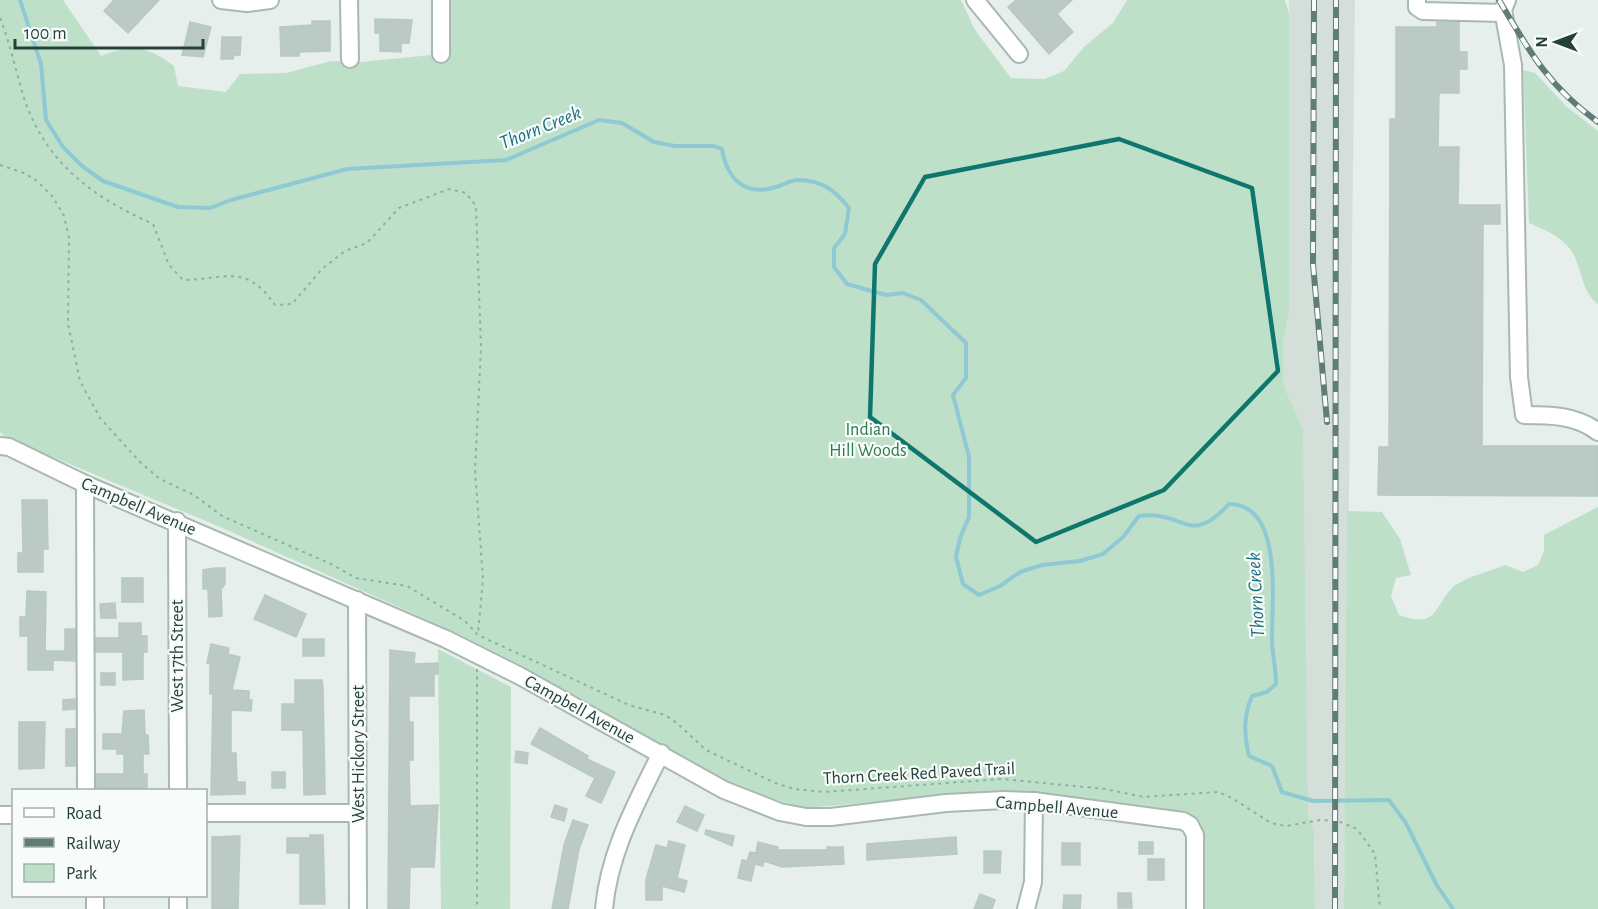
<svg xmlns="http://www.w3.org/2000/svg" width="1598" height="909" font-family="'Alegreya Sans',sans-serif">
  <rect width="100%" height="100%" fill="#e6efeb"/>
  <path fill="#d4dfda" d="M1289,0H1355L1344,909H1315L1314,829L1308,817L1284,387L1283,342L1289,312Z"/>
  <g fill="#bfe0c8">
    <path d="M0,0H63L101,56C133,44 147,46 174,66L178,86L226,92L240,74L286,73L331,61L361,62L431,55L434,0H961L975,30L1011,78L1044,79L1064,71L1085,46L1113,23L1127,0H1285L1289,14V312L1283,342L1284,387L1303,430L1308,817L1314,828L1315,909H1204L1202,829L1181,811L1053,794L951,795L806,808L759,795L721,779L521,665L459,634L220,527L5,437L0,432Z"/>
    <path d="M1523,70L1535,73L1566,106L1598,131V304C1580,291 1582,264 1570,249C1559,235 1545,230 1529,223Z"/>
    <path d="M1598,507V909H1344L1347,511L1382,512L1400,539L1411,575L1396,578L1391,596L1399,615C1439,629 1433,607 1453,587C1461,579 1493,570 1505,565L1523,572L1538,565L1544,551V535Z"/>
    <path d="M438,649L511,687L510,909H441Z"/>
  </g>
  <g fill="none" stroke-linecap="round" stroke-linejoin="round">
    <path stroke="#8ec9d4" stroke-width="4" d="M20,0L41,64L46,120L63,147L82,166L103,181L178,207L210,208L231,200L347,169L506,160L599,120L622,123L654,142L675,146H714L722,149C727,179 745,197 776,187C783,185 791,180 798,180C821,180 835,190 849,208L845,234L834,248V267L847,284L886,295L903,293L921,300L966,343V378L953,395L969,457V517L960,538L956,557L963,584L979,595L1000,586L1020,572L1042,565L1080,561L1103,554L1123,537L1139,516C1186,510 1188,548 1229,504C1285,504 1271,605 1272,643C1273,656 1276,670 1276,684L1267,692L1252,696C1243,717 1244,734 1249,756L1272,766L1282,792L1313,801L1389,800L1406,823L1436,884L1453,909"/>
  </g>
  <g fill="#bbcac4" stroke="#b8c9c2" stroke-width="1.5">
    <path d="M114,0H159L128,33L104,11Z"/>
    <path d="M1016,0H1072L1057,14L1073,32L1049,54L1008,7Z"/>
    <path d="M375,19L412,20L409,43H401V52L380,51V33H375Z"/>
    <path d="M312,21H330V51L299,52V56H281L280,27L312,25Z"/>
    <path d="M190,22L211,27L203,57L182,55Z"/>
    <path d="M1437,22H1459V52H1467V69H1459V93H1439L1438,147H1459L1458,205H1500V224H1483L1482,446H1598V496L1378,495L1379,447H1389L1390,119H1396V27H1437Z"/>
    <path d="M222,37H241L240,55H234L233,59H221Z"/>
    <path d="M22,500H47L48,549H43V572H18V553H23Z"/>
    <path d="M215,568H225V584L221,589L222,616L209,617L208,589H203V570Z"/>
    <rect x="122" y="578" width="21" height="24"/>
    <path d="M27,591L46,592L45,651H65V629H75V661L53,660V670H28V636H20V617H26Z"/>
    <path d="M265,595L306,614L296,637L254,619Z"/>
    <path d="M115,603L116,618H101L100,604Z"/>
    <path d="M119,623H141V636H147V652H143V679L123,680V652H96V638H119Z"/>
    <rect x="303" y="639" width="21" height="17"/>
    <path d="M211,644L229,648L228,654L240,657L232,690L249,691V700H252L251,711L231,710V753H236L237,782H245V794L211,795L213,694H210V664L207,663Z"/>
    <path d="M390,650L415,653L414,664L438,663V674H434V696H409V722H413V760H409L410,806L438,805L434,867H410L409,909H388Z"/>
    <rect x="101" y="673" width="14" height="12"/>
    <path d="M295,680H322L323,687L325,794L304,795L303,730H282V704H295Z"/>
    <path d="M75,699V709L63,710V700Z"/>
    <path d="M144,710L145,735H148L149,754H143V774H147V790H96V774H124V754H117V749H103V734H122L124,711Z"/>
    <path d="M19,722H45L44,768L19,769Z"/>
    <path d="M540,728L588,756L587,759L615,772L601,803L586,796L595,778L531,744Z"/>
    <rect x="66" y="729" width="9" height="37"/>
    <path d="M516,751L528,753L527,764L515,762Z"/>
    <rect x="272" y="772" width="13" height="16"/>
    <path d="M555,805L567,809L564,821L551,817Z"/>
    <path d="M685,806L704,815L697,831L677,822Z"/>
    <path d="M573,820L588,825L579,849L568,909H552L564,845Z"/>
    <path d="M706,830L734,836L732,846L705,834Z"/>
    <path d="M310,835H323L325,904H300V853H287V838H310Z"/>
    <path d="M240,836L238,909H212V837Z"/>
    <path d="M956,837L957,854L867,860V844Z"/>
    <path d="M669,841L685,845L677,878L687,881L684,892L662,886V900H646V879L656,845L667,848Z"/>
    <path d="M758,842L778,847L777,850H827V847H843L844,864L782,867L764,861L763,866L755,864L751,881L738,878L742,860L747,861L750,852L756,853Z"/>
    <rect x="1139" y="842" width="14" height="12"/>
    <rect x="1062" y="843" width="18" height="22"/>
    <path d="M984,851H1001L1000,873H984Z"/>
    <rect x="1148" y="859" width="16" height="21"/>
    <path d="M1118,893H1131L1132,908H1118Z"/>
    <path d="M980,894L995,900L992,909H974Z"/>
    <path d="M1064,895H1081L1080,909H1063Z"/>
  </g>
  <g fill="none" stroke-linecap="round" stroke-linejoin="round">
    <g stroke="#a8b8b2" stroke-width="20">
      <g id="minor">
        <path d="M221,0L247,3L270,0"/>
        <path d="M349,0L350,59"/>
        <path d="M975,0L1019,54"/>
        <path d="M1417,0V7L1423,11L1503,13"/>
        <path d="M1507,0L1503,10L1513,65L1519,377L1524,415C1550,415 1576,415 1598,432"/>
        <path d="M441,54V0"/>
        <path d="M0,446L9,447L85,484L446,639L520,676L724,790L780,812L806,817H831L946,803L1004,800L1034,801L1183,821L1190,825L1195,835V909"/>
        <path d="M85,484L86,790"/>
        <path d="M177,521L178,790"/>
        <path d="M357,600L358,909"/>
        <path d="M206,813H358"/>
        <path d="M0,815H14"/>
        <path d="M95,896V909"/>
        <path d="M178,896V909"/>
        <path d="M604,909C609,852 636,804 661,753"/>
        <path d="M1026,909L1033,882L1034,801"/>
      </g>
    </g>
    <g stroke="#86b3a5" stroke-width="2" stroke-dasharray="3 4.5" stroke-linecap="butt">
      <path d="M0,18C11,45 16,74 25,101C48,165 93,197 153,224L169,265L183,280C226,279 246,263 275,305L292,304L322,269L345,251L367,243L399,208L449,189L466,193L476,206L481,348L475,470L483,579L478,633"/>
      <path d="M0,165L24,173L37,181L53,197L64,216L69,238L68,324L80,381L100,418L141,463L160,479L194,495L222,516L331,564L356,578L407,586L465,621L478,635L629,705L665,715L677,723L706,750L775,783L794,789L824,792L1002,779L1105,789L1144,797L1218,792L1232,798L1271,823L1286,826L1320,820L1338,821L1357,829L1375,854L1380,909"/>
      <path d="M477,669V909"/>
    </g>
    <use href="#minor" stroke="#fff" stroke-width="16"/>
    <g stroke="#5f7d75" stroke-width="6">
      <g id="rail">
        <path d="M1314,0L1313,264L1327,422"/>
        <path d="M1499,0C1529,51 1549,87 1598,122"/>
        <path d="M1335,909L1336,0"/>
      </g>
    </g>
    <use href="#rail" stroke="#f7fbf9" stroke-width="4" stroke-dasharray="11" stroke-linecap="butt"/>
  </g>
  <path fill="none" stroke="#0f766e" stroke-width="4.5" stroke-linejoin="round" d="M1119,139L1252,188L1278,371L1164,490L1036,542L870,417L875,264L925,177Z"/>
  <g text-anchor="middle" stroke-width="4.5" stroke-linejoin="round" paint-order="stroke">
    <g font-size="18" fill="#2d7a4b" stroke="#f7fbf9">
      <text x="868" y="435">Indian<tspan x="868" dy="21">Hill Woods</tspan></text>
    </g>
    <g font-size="18" fill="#24423a" stroke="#f7fbf9">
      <text transform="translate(139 506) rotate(23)" y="6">Campbell Avenue</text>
      <text transform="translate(177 656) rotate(-90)" y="6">West 17th Street</text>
      <text transform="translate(580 709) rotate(29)" y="6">Campbell Avenue</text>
      <text transform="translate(358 754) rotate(-90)" y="6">West Hickory Street</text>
      <text transform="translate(919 773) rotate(-3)" y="6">Thorn Creek Red Paved Trail</text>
      <text transform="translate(1057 807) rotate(5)" y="6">Campbell Avenue</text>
    </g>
    <g font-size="20" font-style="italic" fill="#1c6f80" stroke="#f7fbf9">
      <text transform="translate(540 127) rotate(-22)" y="7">Thorn Creek</text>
      <text transform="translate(1255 595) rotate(-93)" y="7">Thorn Creek</text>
    </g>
  </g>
  <rect x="12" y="789" width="195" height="108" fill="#f7fbf9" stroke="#a3b1ad" stroke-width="1.5"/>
  <rect x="24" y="808" width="30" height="9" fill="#ffffff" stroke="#a3b1ad" stroke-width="1.5"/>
  <text x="66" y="819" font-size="18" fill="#24423a">Road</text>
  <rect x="24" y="838" width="30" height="9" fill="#5f7d75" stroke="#a3b1ad" stroke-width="1.5"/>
  <text x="66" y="849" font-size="18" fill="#24423a">Railway</text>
  <rect x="24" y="864" width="30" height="18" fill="#bfe0c8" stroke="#a3b1ad" stroke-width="1.5"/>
  <text x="66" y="879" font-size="18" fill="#24423a">Park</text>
  <g transform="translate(1556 42) rotate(270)" stroke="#f7fbf9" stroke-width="4.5" paint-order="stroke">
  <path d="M0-4.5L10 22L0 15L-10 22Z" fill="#24423a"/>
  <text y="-9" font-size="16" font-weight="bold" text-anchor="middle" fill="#24423a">N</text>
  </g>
  <path d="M15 39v9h188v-9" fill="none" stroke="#24423a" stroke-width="3"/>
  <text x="24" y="39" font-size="18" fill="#24423a" stroke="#f7fbf9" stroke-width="4.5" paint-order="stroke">100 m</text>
</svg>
